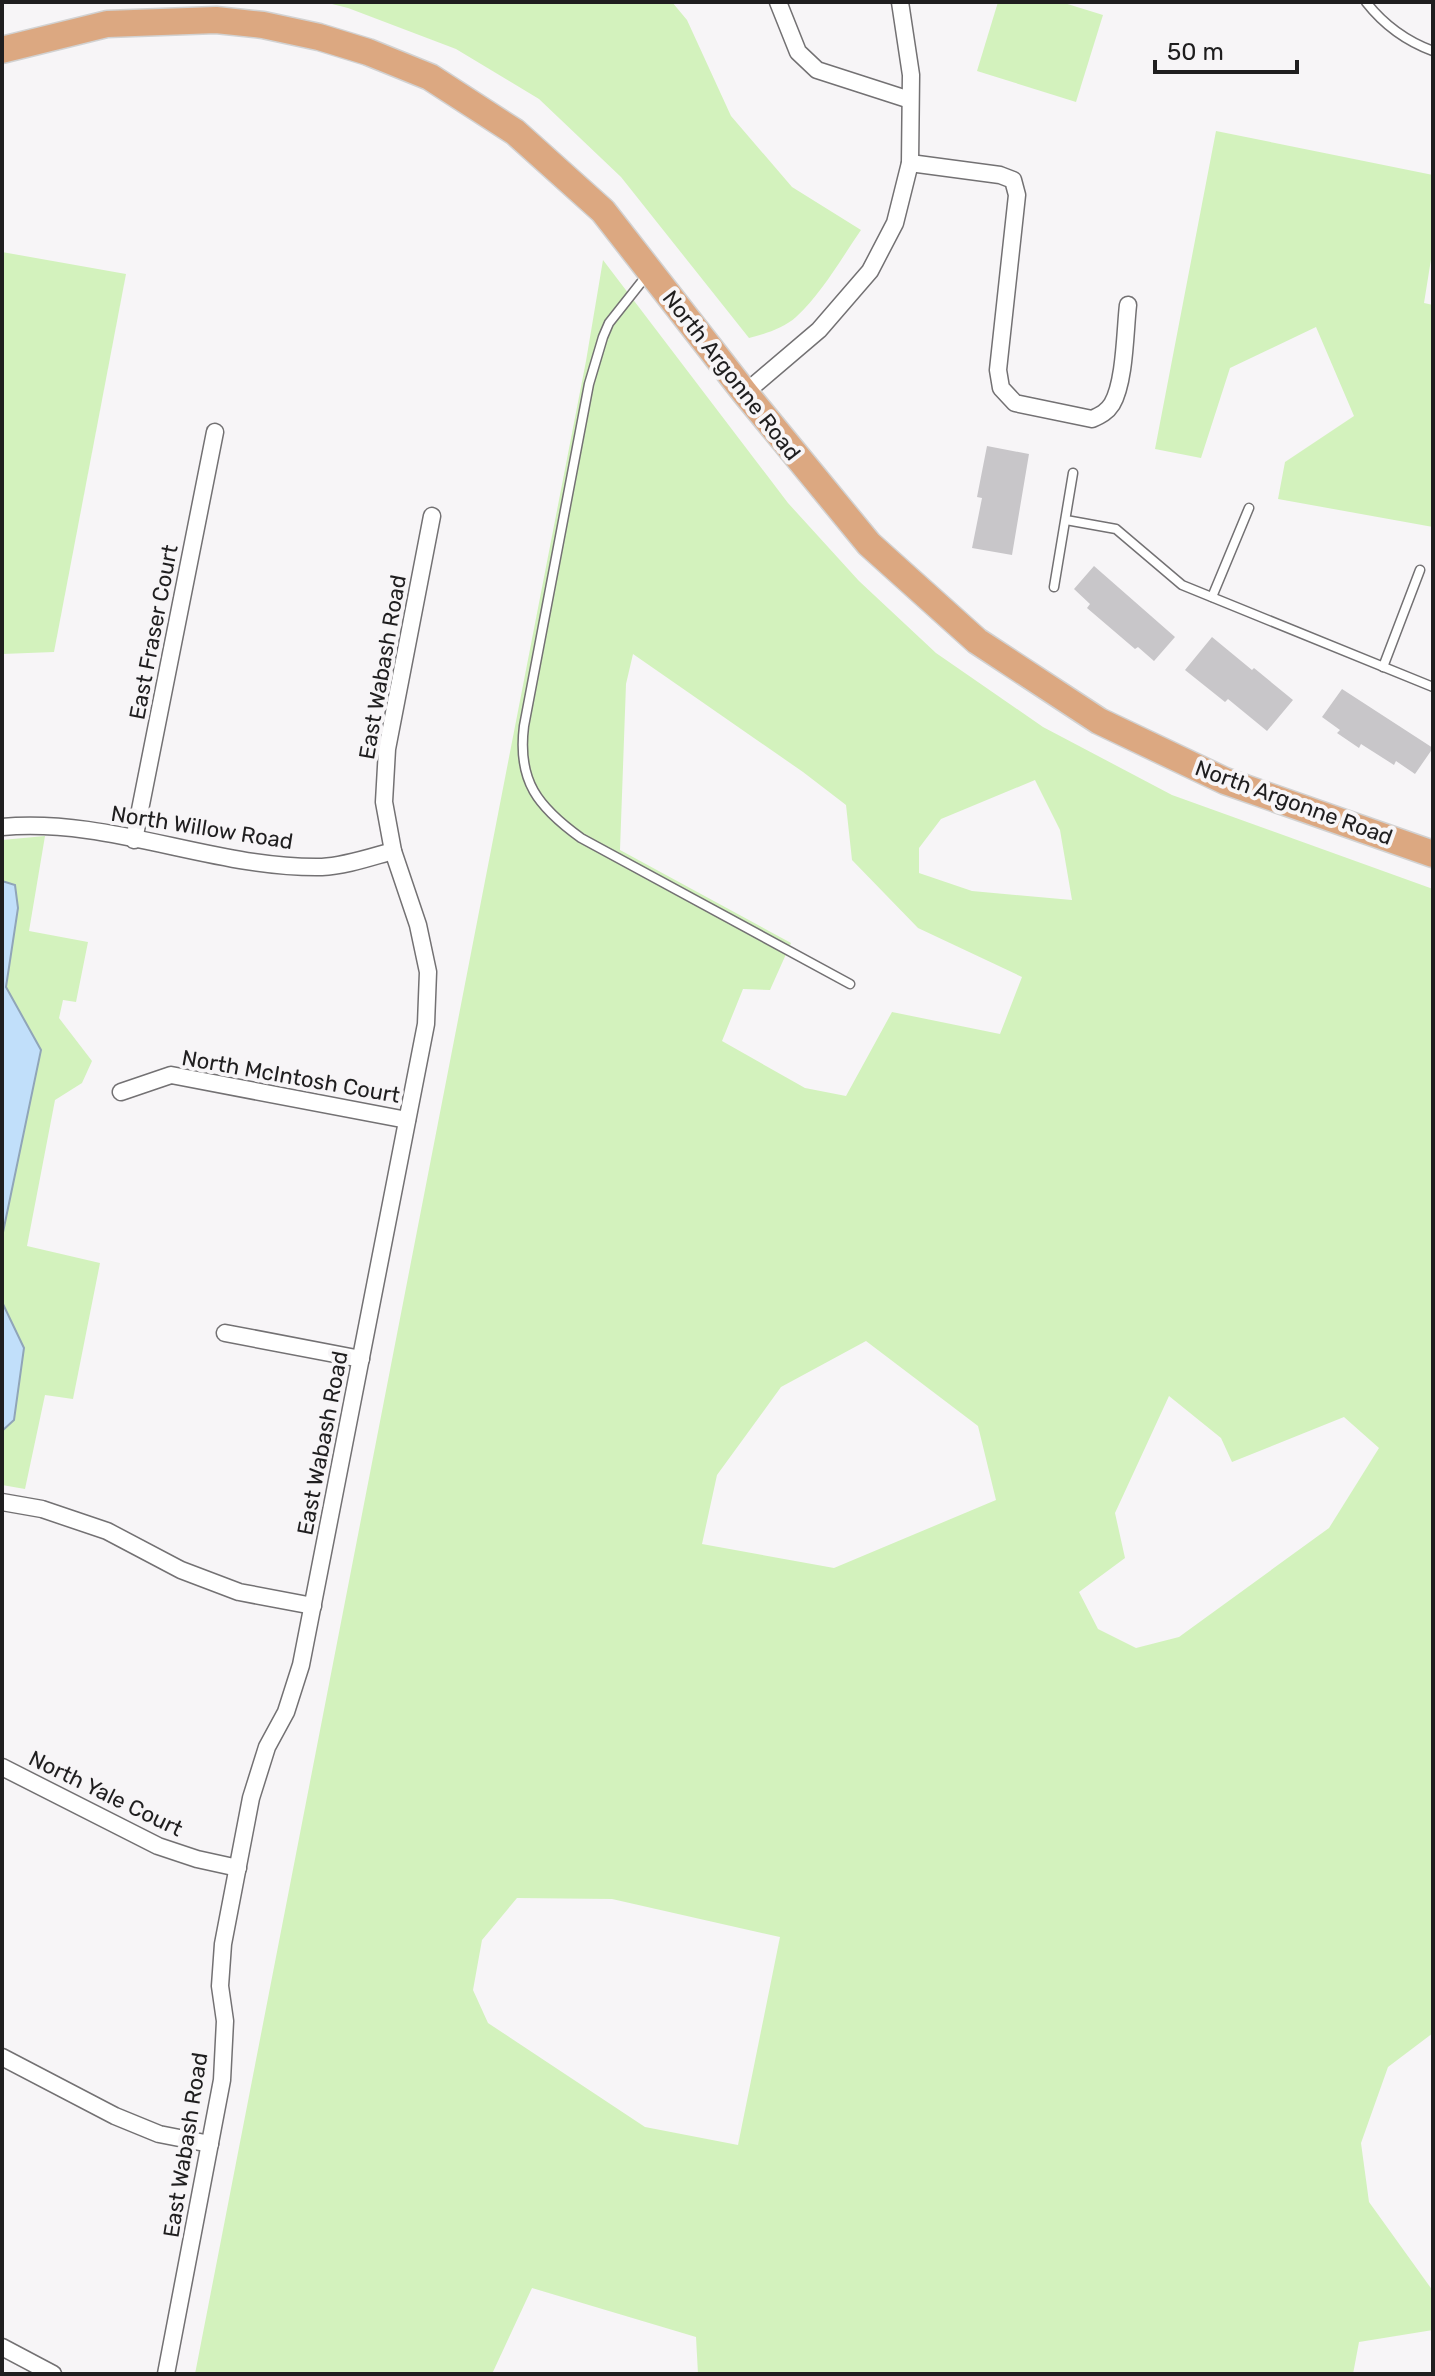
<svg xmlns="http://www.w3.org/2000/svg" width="1435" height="2376" font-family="Rubik,sans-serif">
  <rect width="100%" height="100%" fill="#f7f5f7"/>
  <g fill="#d3f2bd" fill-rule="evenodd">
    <path d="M324,2H672L687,20L731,116L792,187L861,230C841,259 822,293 796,317C784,328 765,334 749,338L621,177L539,99L456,49L348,8Z"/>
    <path d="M998,2H1061L1103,15L1076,102L977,71Z"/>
    <path d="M1216,131L1433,175V247L1424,303L1433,305V527L1278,499L1285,462L1354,416L1316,327L1230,368L1201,458L1155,449Z"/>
    <path d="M2,252L126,274L54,652L2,654Z"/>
    <path d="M603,260L788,503L859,581L936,653L1043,727L1172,795L1433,889V2033L1388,2067L1361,2143L1369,2202L1433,2291V2330L1359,2342L1353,2374H698L696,2337L532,2288L492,2374H195L586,361ZM633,654L803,772L846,805L852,860L918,928L1022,977L1000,1034L892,1012L846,1096L805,1088L722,1041L743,989L770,990L791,943L620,850L626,684ZM1035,780L1060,830L1072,900L972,891L919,873V848L941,819ZM866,1341L978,1426L996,1500L834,1568L702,1544L717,1475L781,1387ZM1169,1396L1221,1438L1232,1462L1344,1417L1379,1448L1329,1528L1179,1637L1136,1648L1098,1629L1079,1592L1125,1558L1115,1513ZM517,1898L612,1899L780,1937L738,2145L645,2127L488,2023L473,1990L482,1940Z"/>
    <path d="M45,836L29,931L88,942L76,1002L63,1000L59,1018L92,1061L82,1083L55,1100L27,1246L100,1263L73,1399L45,1395L25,1489L2,1485V840Z"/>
  </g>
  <g fill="#c1dffa" stroke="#90a5b8" stroke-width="2">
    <path d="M2,881L15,885L18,908L6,987L41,1050L2,1237Z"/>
    <path d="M2,1302L24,1348L14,1420L2,1431Z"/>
  </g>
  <g fill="#c8c6c9">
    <path d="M987,446L1029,454L1012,555L972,548L982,498L977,497Z"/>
    <path d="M1094,566L1175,637L1154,661L1138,647L1135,649L1087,608L1090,604L1074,589Z"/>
    <path d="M1212,637L1252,670L1254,668L1293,700L1267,731L1228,699L1225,702L1185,670Z"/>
    <path d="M1342,689L1433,748L1415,774L1396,761L1394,765L1361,744L1359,748L1337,733L1340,730L1322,717Z"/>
  </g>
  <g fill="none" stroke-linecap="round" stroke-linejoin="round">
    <g stroke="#737173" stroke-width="11">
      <g id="lane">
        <path d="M1366,2C1384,25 1406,41 1433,51"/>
        <path d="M647,275L609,323L603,337L589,384L524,726C517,781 538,807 581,838L850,984"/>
        <path d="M1066,520L1116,529L1182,585L1433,687"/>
        <path d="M1054,587L1073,473"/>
        <path d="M1212,597L1249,508"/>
        <path d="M1383,667L1420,570"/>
      </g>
    </g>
    <g stroke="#737173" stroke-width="19">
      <g id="street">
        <path d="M778,2L798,52L817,70L910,100"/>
        <path d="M910,163L1000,175L1013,180L1017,195L998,370L1001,388L1015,403L1092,419C1101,415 1107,412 1112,404C1125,382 1125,331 1128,305"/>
        <path d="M745,393L819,330L870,271L895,223L910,163L911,75L900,2"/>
        <path d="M2,827C110,817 214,869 322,867C345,866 371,857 393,851"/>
        <path d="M134,840L215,432"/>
        <path d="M121,1092L171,1075L407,1120"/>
        <path d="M225,1333L361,1359"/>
        <path d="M2,1502L42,1509L107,1531L181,1570L239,1592L313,1606"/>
        <path d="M2,1767L158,1846L197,1859L238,1868"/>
        <path d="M2,2057L115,2116L159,2134L210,2144"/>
        <path d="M2,2347L53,2374"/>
        <path d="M166,2374L222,2080L225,2021L220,1986L223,1944L251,1798L267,1747L286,1712L301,1665L426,1024L428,972L418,925L393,851L384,802L387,749L432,516"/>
      </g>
    </g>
    <g stroke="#d2d2d2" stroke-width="29">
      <path id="primary" d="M2,50L107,24L216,20L263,25L319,37L368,52L430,77L515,132L603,211L745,393L869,544L977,641L1099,721L1225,781L1433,854"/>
    </g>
    <use href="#lane" stroke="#fff" stroke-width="8"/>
    <use href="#street" stroke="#fff" stroke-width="16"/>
    <use href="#primary" stroke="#dca881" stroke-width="26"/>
  </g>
  <g text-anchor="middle" stroke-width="8" stroke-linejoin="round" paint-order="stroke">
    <g font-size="22" fill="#1f1e1f" stroke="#f7f5f7">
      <text transform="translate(732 375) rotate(52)" y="8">North Argonne Road</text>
      <text transform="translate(153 632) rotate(-79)" y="8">East Fraser Court</text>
      <text transform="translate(382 667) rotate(-80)" y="8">East Wabash Road</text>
      <text transform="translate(1294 802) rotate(20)" y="8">North Argonne Road</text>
      <text transform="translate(202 827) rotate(9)" y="8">North Willow Road</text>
      <text transform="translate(291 1076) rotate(10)" y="8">North McIntosh Court</text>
      <text transform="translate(322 1443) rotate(-79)" y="8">East Wabash Road</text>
      <text transform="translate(106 1793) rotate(26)" y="8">North Yale Court</text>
      <text transform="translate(185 2145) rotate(-81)" y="8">East Wabash Road</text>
    </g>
  </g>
  <rect width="1435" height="2376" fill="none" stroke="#1f1e1f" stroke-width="8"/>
  <path d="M1155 60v12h142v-12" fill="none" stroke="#1f1e1f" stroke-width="4"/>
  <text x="1167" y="60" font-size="24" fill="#1f1e1f" stroke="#f7f5f7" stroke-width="6" paint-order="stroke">50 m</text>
</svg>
